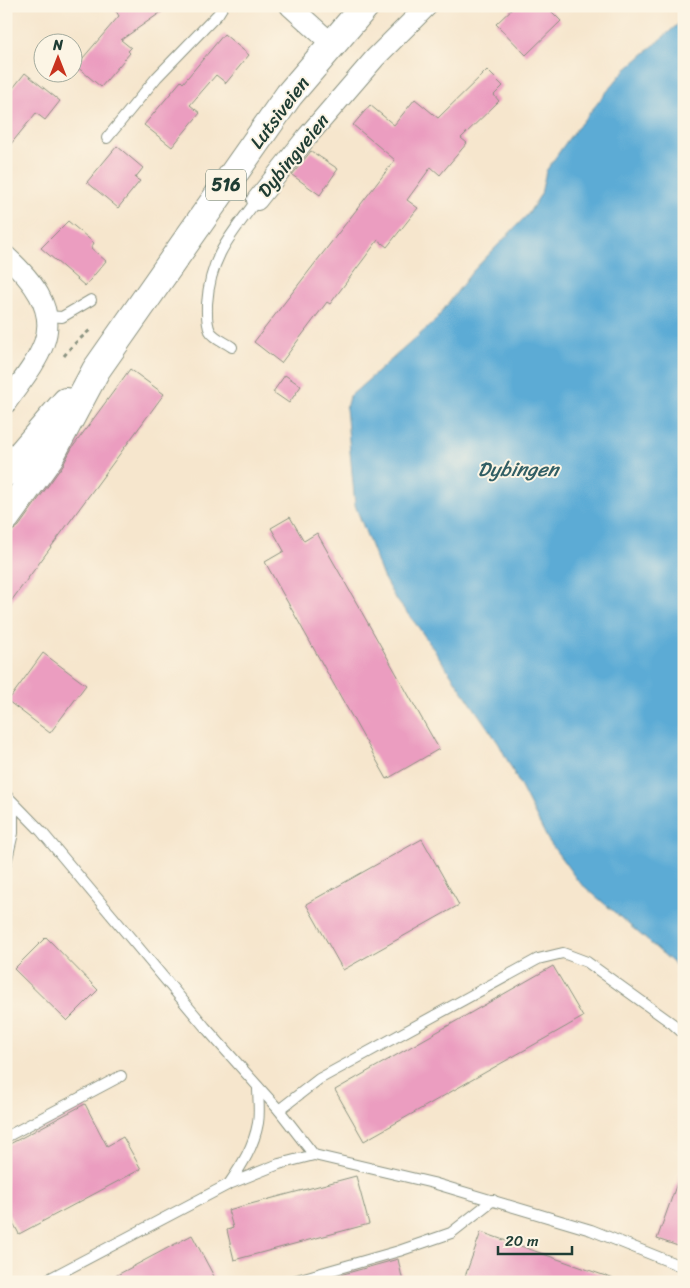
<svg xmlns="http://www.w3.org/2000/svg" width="690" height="1288" font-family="Sriracha,sans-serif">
  <rect width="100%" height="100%" fill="#fcf5e5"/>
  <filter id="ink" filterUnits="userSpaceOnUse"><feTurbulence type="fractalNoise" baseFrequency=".02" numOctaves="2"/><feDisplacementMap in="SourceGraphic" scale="10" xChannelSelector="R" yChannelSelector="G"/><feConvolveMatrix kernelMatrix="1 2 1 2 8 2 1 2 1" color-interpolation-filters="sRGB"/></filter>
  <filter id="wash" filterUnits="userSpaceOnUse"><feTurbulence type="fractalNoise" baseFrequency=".0096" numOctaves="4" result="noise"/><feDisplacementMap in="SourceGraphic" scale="20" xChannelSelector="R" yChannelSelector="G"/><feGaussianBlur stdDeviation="1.12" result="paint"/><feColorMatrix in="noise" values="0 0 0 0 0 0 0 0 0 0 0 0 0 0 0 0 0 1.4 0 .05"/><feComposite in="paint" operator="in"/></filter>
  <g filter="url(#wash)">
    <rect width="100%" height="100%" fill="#f6e6cd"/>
    <path fill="#5babd5" stroke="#3d7484" d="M684,19V972L578,881L548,840L499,744L419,628L395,598L383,577L355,505L346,408L349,397L435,321L472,272L528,214L541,194L546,171L569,138L623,72Z"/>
    <g id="blocks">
      <g fill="#eb9dc0">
        <path d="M113,6H170L121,40L131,48L128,51L130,53L101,87L76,66L119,16Z"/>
        <path d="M515,6H546L561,21L526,55L496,24Z"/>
        <path d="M224,34L249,55L226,83L216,75L190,105L200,113L172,147L144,125L181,81L183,83Z"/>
        <path d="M487,70L503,86L494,95L499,101L461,138L467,143L440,175L431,167L407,200L418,208L387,247L378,240L330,304L327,302L281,363L254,342L395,160L353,125L370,105L394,125L415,99L438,118Z"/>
        <path d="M25,73L60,101L45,120L36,113L6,150V97Z"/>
        <path d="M117,146L143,168L135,178L140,181L118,208L87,182Z"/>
        <path d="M311,151L338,169L320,195L292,175Z"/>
        <path d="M68,221L94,243L91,248L106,261L85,286L41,248Z"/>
        <path d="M130,369L164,394L6,608V538L11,532L19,526L63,465L72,448Z"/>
        <path d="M285,375L301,386L289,403L273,392Z"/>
        <path d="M290,517L304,541L317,533L439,749L387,779L265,562L284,551L271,528Z"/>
        <path d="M43,653L86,685L50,733L8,701Z"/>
        <path d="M422,839L459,905L343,970L306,904Z"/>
        <path d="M46,937L98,990L67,1021L14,969Z"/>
        <path d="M553,966L583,1017L364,1141L335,1090Z"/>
        <path d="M85,1104L107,1146L123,1137L141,1169L19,1234L6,1209V1146Z"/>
        <path d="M681,1172L684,1173V1248L657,1239Z"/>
        <path d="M356,1176L369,1224L234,1260L227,1230L233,1228L228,1210Z"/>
        <path d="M481,1232L614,1279V1282H463Z"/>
        <path d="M192,1235L217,1282H104Z"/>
        <path d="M398,1259L403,1282H334L333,1277Z"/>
      </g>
    </g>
  </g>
  <g filter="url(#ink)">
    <use href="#blocks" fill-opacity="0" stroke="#8a9280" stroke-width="1"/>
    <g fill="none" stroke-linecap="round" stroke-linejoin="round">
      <g stroke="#8a9280" stroke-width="12">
        <g id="lane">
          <path d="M107,138L157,77L218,14L223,6"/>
          <path d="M46,316L62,317L91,300"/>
          <path d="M232,347C225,342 214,338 210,331C206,323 207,312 207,304C210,257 230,236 257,200"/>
          <path d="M6,795L41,831L205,1027L279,1110L314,1155L433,1183L591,1230L683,1267"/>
          <path d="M6,863L13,833V803"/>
          <path d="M279,1110L319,1079L538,959L563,953L587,962L673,1024L684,1034"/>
          <path d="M6,1137L121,1076"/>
          <path d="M229,1184L279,1164L314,1155"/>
          <path d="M43,1282L229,1184C242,1165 254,1146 258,1123C260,1111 258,1098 258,1087"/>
          <path d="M290,1282L399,1251L451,1233L493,1200"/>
        </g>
      </g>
      <g stroke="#8a9280" stroke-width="22">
        <g id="street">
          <path d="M290,6L332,44"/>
          <path d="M257,200L306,138L375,58L427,6"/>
          <path d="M6,256C30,278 57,308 44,343C36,365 19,384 6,403"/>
        </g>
      </g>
      <g stroke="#8a9280" stroke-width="30">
        <g id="primary">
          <path d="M6,472L66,402"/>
          <path d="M6,517L50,456L96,370L289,95L365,6"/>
        </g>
      </g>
      <path stroke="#8a9280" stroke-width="3" stroke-dasharray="4 4" stroke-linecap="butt" d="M64,356L72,346L90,330"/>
      <use href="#lane" stroke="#fff" stroke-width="10"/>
      <use href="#street" stroke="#fff" stroke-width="20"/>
      <use href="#primary" stroke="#fff" stroke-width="28"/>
    </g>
  </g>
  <g text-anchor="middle" stroke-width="4" stroke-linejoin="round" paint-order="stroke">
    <rect fill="#fcf5e5" stroke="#617469" stroke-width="1" x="206" y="169.5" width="40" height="31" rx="4"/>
    <g font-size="18" font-weight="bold" fill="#1f3d34">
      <text x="226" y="191">516</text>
    </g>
    <g font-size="19" fill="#1f3d34" stroke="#fcf5e5">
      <text transform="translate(279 112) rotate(-53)" y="7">Lutsiveien</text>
      <text transform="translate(293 155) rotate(-51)" y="7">Dybingveien</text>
    </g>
    <g font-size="20" font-style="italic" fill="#315e64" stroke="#fcf5e5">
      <text x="518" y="476">Dybingen</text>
    </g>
  </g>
  <rect width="690" height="1288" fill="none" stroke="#fcf5e5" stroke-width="25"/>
  <g transform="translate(58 58)"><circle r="24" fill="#fcf5e5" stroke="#a4ab9e"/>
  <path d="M0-4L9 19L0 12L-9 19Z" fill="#c8321e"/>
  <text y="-8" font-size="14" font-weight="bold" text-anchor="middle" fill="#1f3d34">N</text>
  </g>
  <path d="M498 1246v8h74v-8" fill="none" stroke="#1f3d34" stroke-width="2.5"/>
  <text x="505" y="1246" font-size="15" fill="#1f3d34" stroke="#fcf5e5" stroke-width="4" paint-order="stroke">20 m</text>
</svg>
